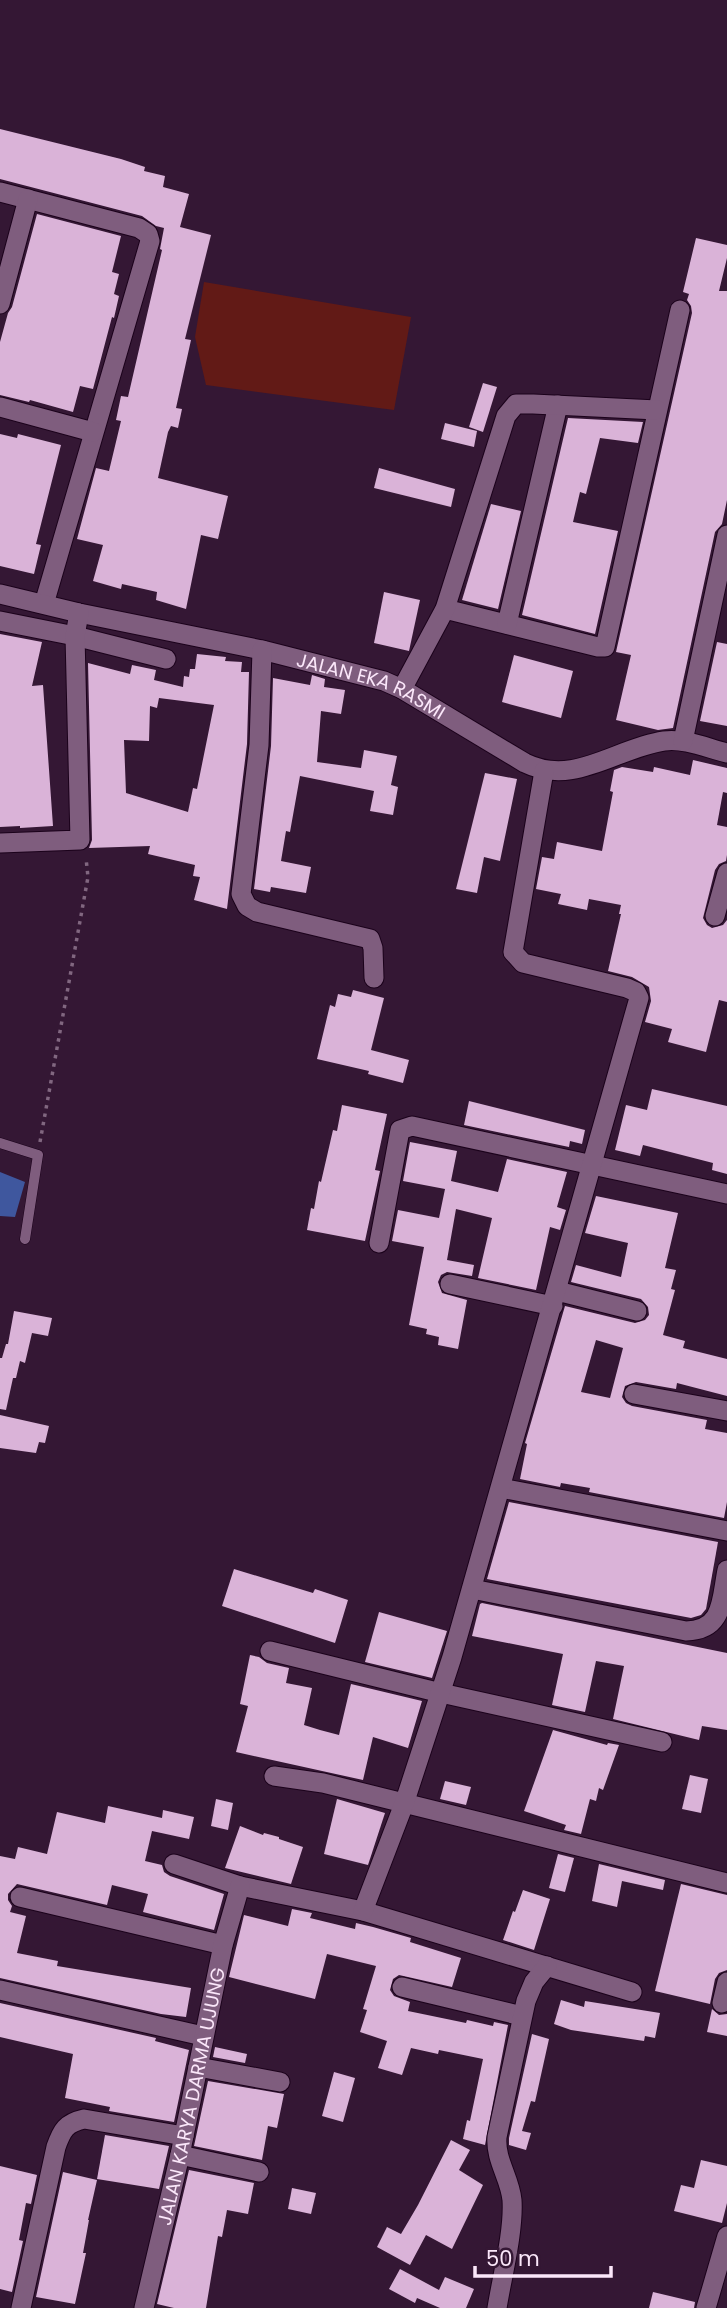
<svg xmlns="http://www.w3.org/2000/svg" width="727" height="2308" font-family="Poppins,sans-serif">
  <rect width="100%" height="100%" fill="#341734"/>
  <path fill="#621a16" d="M204,282L411,317L394,410L206,385L195,337Z"/>
  <path fill="#3f579e" d="M0,1172L25,1182L15,1217L0,1216Z"/>
  <g fill="#dab3d8" fill-rule="evenodd">
    <path d="M0,129L121,159L145,167L144,171L165,176L163,187L189,194L180,227L211,235L185,339L191,340L176,408L182,409L178,428L171,426L168,432L158,478L228,496L218,539L201,535L186,609L156,600L157,592L122,584L121,589L93,581L103,545L77,539L96,468L109,471L121,421L116,420L121,396L128,397L162,250L160,249L164,228L156,226L142,216L0,179Z"/>
    <path d="M37,214L121,236L112,272L119,274L114,294L119,296L114,318L112,317L93,389L80,386L73,412L30,400L29,402L0,395V342L8,313L12,307Z"/>
    <path d="M696,238L727,245V258L719,291H727V500L722,524L715,532L673,728L658,730L616,720L631,655L616,652L692,313L691,306L687,300L689,294L683,292Z"/>
    <path d="M483,383L497,387L483,432L469,427Z"/>
    <path d="M568,418L643,422L638,443L600,438L586,494L580,492L573,522L618,531L595,634L522,615Z"/>
    <path d="M445,423L477,431L474,447L441,439Z"/>
    <path d="M0,434L17,438L18,434L61,445L36,544L41,545L34,574L0,566Z"/>
    <path d="M379,468L455,489L451,507L374,488Z"/>
    <path d="M491,504L521,511L498,609L462,600Z"/>
    <path d="M384,592L420,600L409,651L374,643Z"/>
    <path d="M0,634L42,642L32,686L43,685L53,826L20,828V826L0,827Z"/>
    <path d="M717,642L727,644V726L700,721Z"/>
    <path d="M197,654L226,657L225,661L242,662L241,672H249L247,744L227,909L194,900L200,877L193,876L195,865L148,854L150,846L89,848L92,840L88,663L130,674L132,665L156,670L154,680L183,687L184,676L189,677L190,669H195ZM159,698L214,705L197,789L193,788L188,812L126,793L124,740L149,741L150,706L157,708Z"/>
    <path d="M514,655L573,671L561,718L502,702Z"/>
    <path d="M312,675L325,679L324,687L345,690L341,714L321,711L317,762L361,768L364,750L397,756L391,785L398,787L393,815L370,811L374,791L300,776L290,832L286,831L281,861L311,867L306,893L271,887L270,892L254,889L271,746L273,678L310,685Z"/>
    <path d="M693,760L727,768V793L723,792L717,825L727,827V855L726,861L719,864L715,870L703,918L707,925L712,928L723,925L727,920V1002L719,1000L706,1052L668,1042L672,1029L645,1022L651,1001L649,987L632,977L608,971L621,914H619L621,905L589,899L587,910L558,904L561,894L536,889L542,857L554,859L557,842L602,851L613,792L610,791L614,770L622,767L653,772L654,767L690,775Z"/>
    <path d="M485,773L517,779L500,861L484,857L477,893L456,889Z"/>
    <path d="M353,990L384,998L371,1050L409,1060L403,1083L368,1074L369,1071L317,1059L330,1005L335,1007L338,994L351,997Z"/>
    <path d="M652,1089L727,1106V1174L712,1170L713,1163L643,1145L640,1156L615,1150L626,1105L647,1110Z"/>
    <path d="M469,1101L585,1130L582,1144L570,1141L569,1147L464,1125Z"/>
    <path d="M342,1105L387,1114L375,1170L380,1171L365,1241L307,1230L311,1208L314,1209L319,1181L321,1182L333,1130L337,1131Z"/>
    <path d="M410,1142L457,1151L451,1181L498,1192L507,1159L567,1172L557,1207L566,1210L560,1230L550,1227L536,1290L478,1278L492,1218L456,1209L447,1260L474,1265L472,1276L447,1272L441,1275L438,1282L442,1293L467,1300L458,1349L438,1345L439,1337L426,1334L427,1329L409,1325L424,1247L392,1241L398,1210L439,1218L445,1189L403,1181Z"/>
    <path d="M596,1196L678,1213L665,1268L676,1270L671,1289L675,1290L663,1335L685,1341L683,1348L727,1359V1396L677,1383L676,1389L636,1382L625,1386L622,1397L626,1403L632,1406L707,1420L705,1429L727,1433V1502L724,1518L589,1492L590,1488L561,1483L560,1487L520,1479L527,1444L525,1443L565,1306L635,1323L645,1320L649,1315L648,1307L641,1299L571,1282L576,1265L621,1277L628,1243L585,1233ZM596,1340L623,1348L610,1398L581,1392Z"/>
    <path d="M14,1311L52,1318L48,1336L32,1333L25,1363L20,1361L16,1378H13L6,1410L0,1409V1358H2L6,1344H8Z"/>
    <path d="M0,1415L49,1426L45,1443L39,1442L36,1453L0,1448Z"/>
    <path d="M509,1502L718,1542L706,1609L701,1615L691,1618L487,1579Z"/>
    <path d="M234,1569L313,1593L315,1589L348,1600L335,1643L222,1606Z"/>
    <path d="M482,1603L727,1653V1730L702,1726L699,1740L613,1719L624,1666L596,1661L585,1712L552,1705L563,1654L472,1636L480,1604Z"/>
    <path d="M379,1612L447,1631L432,1678L365,1662Z"/>
    <path d="M250,1655L259,1657L267,1663L289,1668L286,1683L312,1688L304,1725L320,1730L339,1735L351,1684L422,1701L408,1748L373,1737L363,1780L236,1752L248,1706L240,1704Z"/>
    <path d="M553,1730L607,1745L608,1743L619,1745L603,1790L599,1788L596,1801L590,1799L581,1834L564,1830L566,1825L524,1811Z"/>
    <path d="M690,1775L708,1779L701,1813L682,1809Z"/>
    <path d="M445,1781L471,1787L466,1805L440,1799Z"/>
    <path d="M216,1799L233,1803L228,1830L211,1826Z"/>
    <path d="M337,1799L385,1813L368,1865L324,1854Z"/>
    <path d="M108,1806L162,1818L163,1810L194,1817L189,1839L152,1831L145,1861L162,1865L164,1872L170,1876L224,1894L214,1930L143,1912L148,1894L112,1885L107,1905L17,1884L8,1894V1900L12,1906L10,1912L26,1916L17,1953L58,1961L57,1966L191,1988L186,2017L161,2014L0,1978V1856L15,1859L18,1847L47,1854L57,1812L105,1823Z"/>
    <path d="M240,1826L263,1835L264,1833L279,1837V1839L303,1847L291,1884L225,1868Z"/>
    <path d="M558,1854L574,1858L565,1892L549,1888Z"/>
    <path d="M599,1864L665,1880L663,1890L622,1881L617,1907L592,1901Z"/>
    <path d="M681,1884L727,1895V1970L719,1973L715,1979L710,2004L655,1991Z"/>
    <path d="M523,1890L550,1899L534,1950L503,1940L513,1911L515,1912Z"/>
    <path d="M292,1909L312,1913L310,1918L355,1929L356,1923L373,1927L411,1938L410,1942L461,1958L452,1987L399,1975L393,1979L390,1990L394,1996L410,2002L408,2011L466,2023L467,2020L493,2026L494,2022L508,2025L485,2145L463,2139L467,2120L470,2121L483,2059L439,2050L438,2054L411,2048L402,2075L378,2068L387,2041L360,2032L367,2010L363,2009L376,1966L327,1954L315,1999L229,1977L244,1915L288,1926Z"/>
    <path d="M561,2000L584,2007L585,2001L660,2013L655,2038L645,2036L644,2041L571,2030L554,2024Z"/>
    <path d="M0,2003L156,2038L155,2041L189,2050L174,2122L109,2111L110,2107L65,2098L73,2054L0,2037Z"/>
    <path d="M712,2009L719,2015L727,2014V2036L707,2032Z"/>
    <path d="M532,2034L549,2039L535,2102L531,2101L522,2131L531,2133L526,2150L509,2145V2138Z"/>
    <path d="M215,2047L247,2054L245,2063L213,2057Z"/>
    <path d="M334,2072L355,2078L343,2122L322,2116Z"/>
    <path d="M208,2081L284,2094L277,2128L268,2126L262,2160L194,2146Z"/>
    <path d="M105,2135L169,2146L159,2189L97,2179Z"/>
    <path d="M451,2140L470,2150L459,2170L483,2185L452,2249L426,2235L410,2265L377,2247L387,2227L401,2234L418,2205Z"/>
    <path d="M701,2160L727,2166V2203L722,2223L674,2211L681,2185L694,2188Z"/>
    <path d="M0,2166L37,2175L31,2204L26,2203L19,2240L23,2241L12,2292L0,2289Z"/>
    <path d="M189,2170L254,2183L248,2214L227,2210L222,2237L218,2236L206,2308H174L157,2304Z"/>
    <path d="M63,2172L97,2180L88,2220H89L83,2253H86L75,2304L36,2297Z"/>
    <path d="M292,2188L316,2193L311,2214L288,2209Z"/>
    <path d="M400,2269L439,2290L445,2277L474,2289L466,2308H440L417,2298L415,2303L389,2289Z"/>
    <path d="M653,2292L695,2302L694,2308H649Z"/>
  </g>
  <g fill="none" stroke-linecap="round" stroke-linejoin="round">
    <g stroke="#1b021b" stroke-width="11">
      <path id="service" d="M0,1143L38,1155L25,1239"/>
    </g>
    <g stroke="#1b021b" stroke-width="21">
      <g id="minor">
        <path d="M0,192L139,228L148,234L150,241L44,604"/>
        <path d="M0,304L28,199"/>
        <path d="M0,407L93,432"/>
        <path id="s1" d="M0,594L79,613L262,650L384,681L402,689L525,763C574,787 616,748 664,741C684,738 707,748 727,753"/>
        <path d="M445,609L598,647H605L680,310"/>
        <path d="M0,621L75,636L166,659"/>
        <path d="M507,624L558,405"/>
        <path d="M262,650L259,745L241,894L247,906L257,912L370,939L373,948L374,978"/>
        <path d="M402,689L445,609L506,416L516,404H533L657,410"/>
        <path d="M683,741L727,535"/>
        <path d="M0,843L80,840L75,636L79,613"/>
        <path d="M715,916L727,873"/>
        <path d="M379,1243L400,1130L412,1126L727,1194"/>
        <path d="M450,1284L553,1306"/>
        <path d="M557,1291L637,1311"/>
        <path d="M634,1394L727,1411"/>
        <path d="M501,1488L727,1531"/>
        <path d="M472,1589L686,1631C724,1630 721,1600 727,1570"/>
        <path d="M270,1651L441,1693L662,1742"/>
        <path d="M274,1776L323,1783L727,1883"/>
        <path d="M174,1864L240,1886L363,1911L632,1992"/>
        <path d="M20,1897L223,1945"/>
        <path d="M363,1911L404,1804L452,1657L639,998L636,992L627,988L523,963L513,952L544,771"/>
        <path d="M402,1987L522,2016"/>
        <path d="M0,1990L203,2036"/>
        <path d="M722,2003L727,1982"/>
        <path d="M198,2067L280,2082"/>
        <path d="M180,2155L259,2172"/>
        <path d="M21,2308L56,2147C62,2130 66,2123 84,2119L184,2136"/>
        <path id="s2" d="M144,2308L180,2155L223,1945L240,1886"/>
        <path d="M497,2308C502,2277 514,2231 512,2200C510,2178 495,2160 497,2137L526,2001L534,1982L547,1966"/>
        <path d="M706,2308L727,2236"/>
      </g>
    </g>
    <path stroke="#816780" stroke-width="3.5" stroke-dasharray="3.5 5" stroke-linecap="butt" d="M40,1142L88,877L86,858"/>
    <use href="#service" stroke="#7f5d7e" stroke-width="10"/>
    <use href="#minor" stroke="#7f5d7e" stroke-width="19"/>
  </g>
  <g text-anchor="middle" stroke-width="7" stroke-linejoin="round" paint-order="stroke">
    <g font-size="19" fill="#fbe7fa" stroke="#341734">
      <text dy="7" stroke="none"><textPath href="#s1" startOffset="383">JALAN EKA RASMI</textPath></text>
      <text dy="7" stroke="none"><textPath href="#s2" startOffset="217">JALAN KARYA DARMA UJUNG</textPath></text>
    </g>
  </g>
  <path d="M475 2266v10h136v-10" fill="none" stroke="#fbe7fa" stroke-width="3.5"/>
  <text x="486" y="2266" font-size="21" fill="#fbe7fa" stroke="#341734" stroke-width="5" paint-order="stroke">50 m</text>
</svg>
